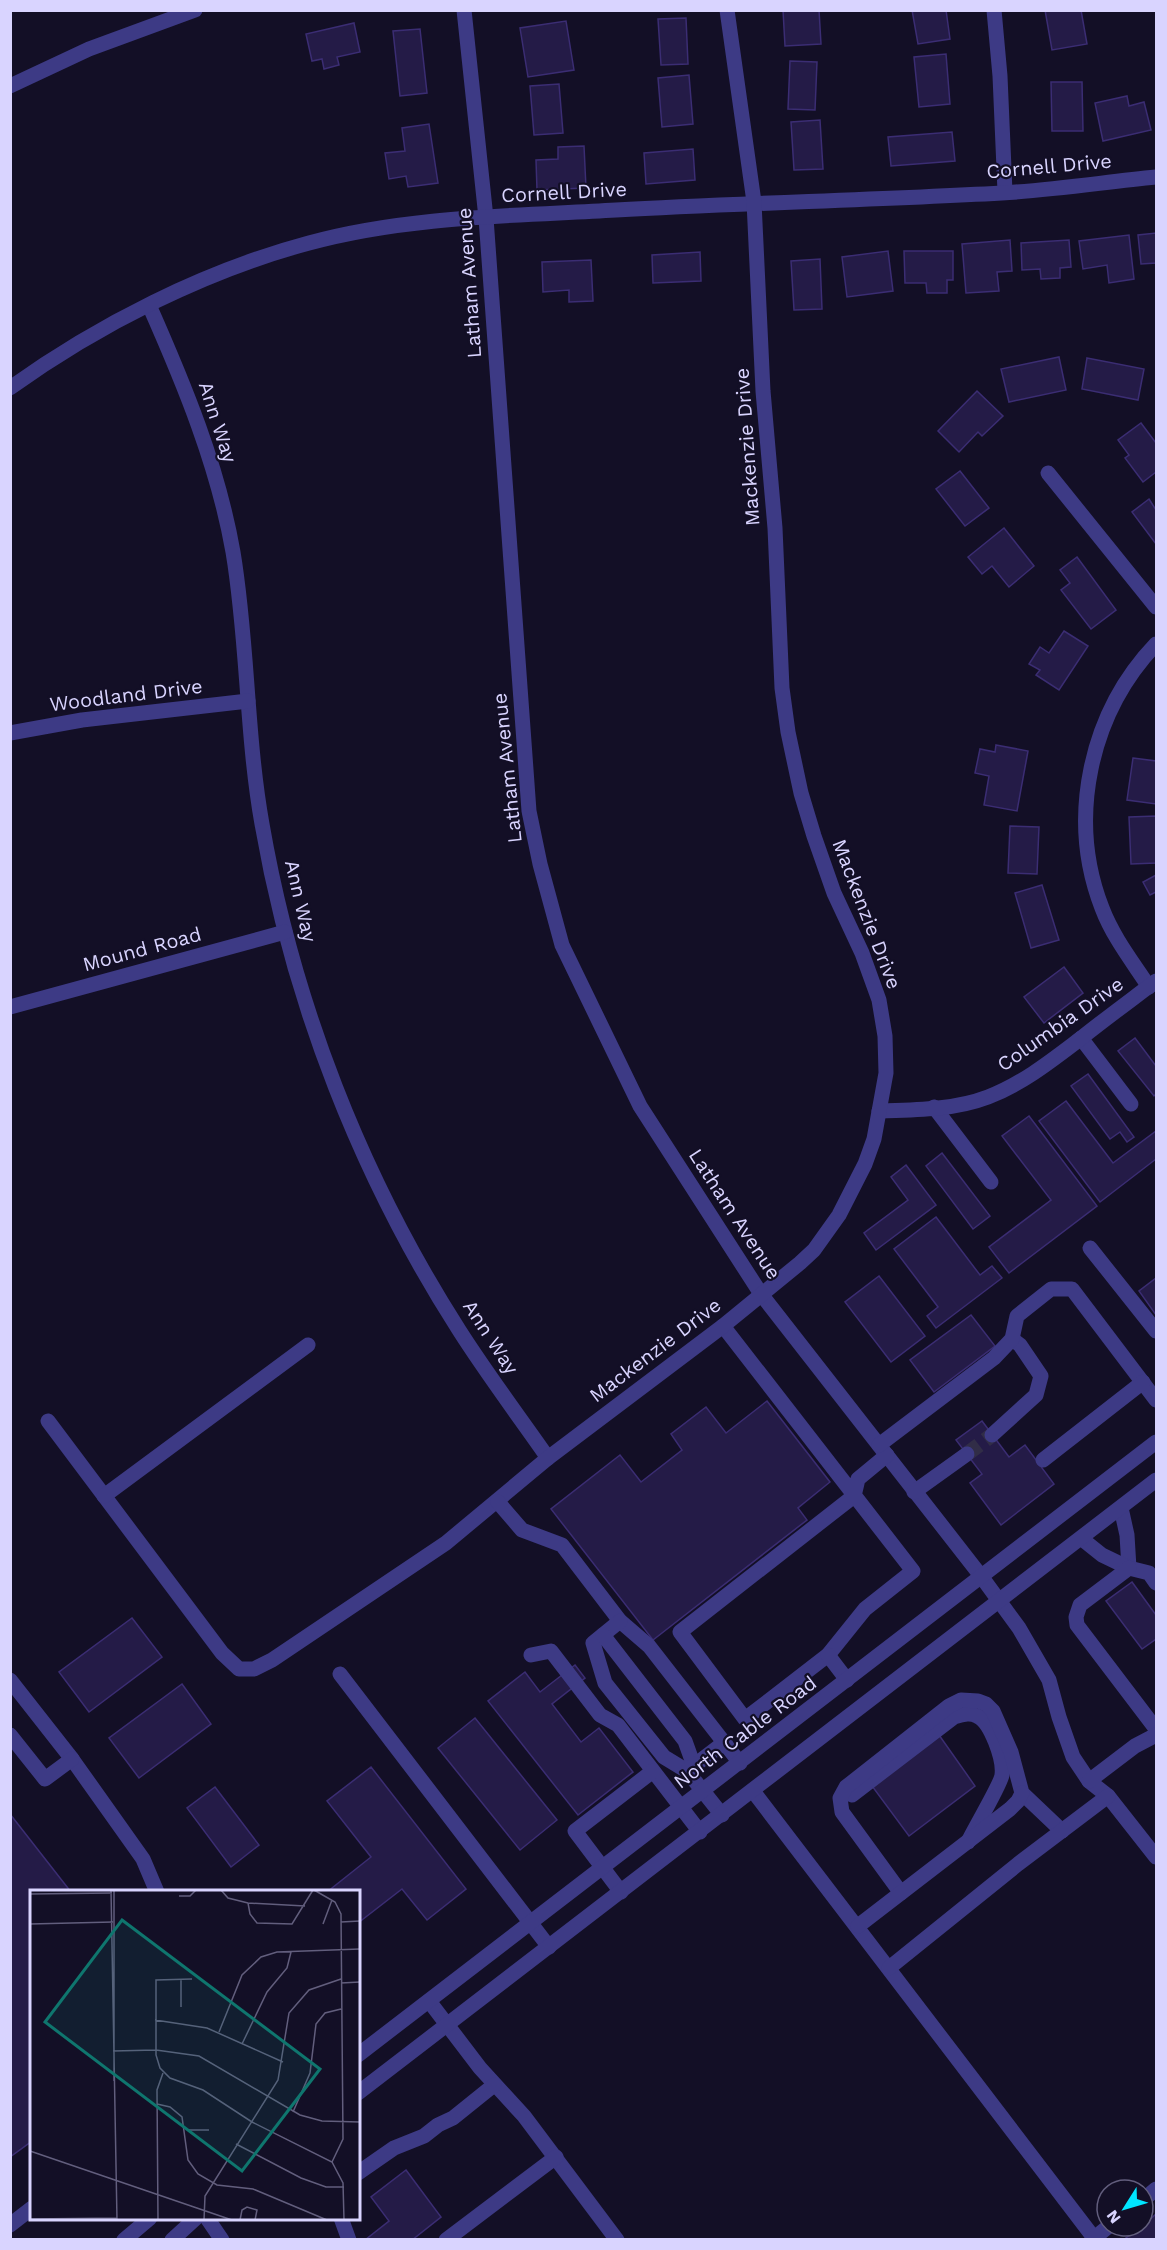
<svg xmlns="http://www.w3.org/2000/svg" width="1167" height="2250" font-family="'Work Sans',sans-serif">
  <rect width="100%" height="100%" fill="#130f26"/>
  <g fill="#241b47" stroke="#3b2d73" stroke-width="1.5">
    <path d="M783,10H819L821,44L785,46Z"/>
    <path d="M912,10H946L950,39L918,44Z"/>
    <path d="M1045,10H1081L1087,44L1052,50Z"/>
    <path d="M686,18L688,64L661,65L658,19Z"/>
    <path d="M566,21L574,70L528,77L520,28Z"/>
    <path d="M354,23L360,52L337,57L339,65L324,69L322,59L312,61L306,34Z"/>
    <path d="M420,29L427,93L400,96L393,31Z"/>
    <path d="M946,54L950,104L919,107L914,57Z"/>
    <path d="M790,61L817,62L815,110L788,109Z"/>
    <path d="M689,75L693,124L662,127L658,78Z"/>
    <path d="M1051,82H1082L1083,131H1052Z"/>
    <path d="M559,84L563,133L534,135L530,86Z"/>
    <path d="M1127,96L1129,106L1144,102L1151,130L1103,141L1095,103Z"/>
    <path d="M820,120L823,169L794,170L791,122Z"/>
    <path d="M429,124L438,183L408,187L406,176L389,179L385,153L405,151L402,128Z"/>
    <path d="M952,132L955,161L891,166L888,137Z"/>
    <path d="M584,146L586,188L537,190L536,160L558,159V147Z"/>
    <path d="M693,149L695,180L646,184L644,153Z"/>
    <path d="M1156,233V263L1141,264L1138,235Z"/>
    <path d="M1129,235L1134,279L1109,283L1107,265L1083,269L1079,241Z"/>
    <path d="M1010,240L1012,271L997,272L999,291L966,293L962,244Z"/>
    <path d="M1069,240L1071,267L1060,268V278L1041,279L1040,269L1022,270L1021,243Z"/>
    <path d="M888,251L893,291L847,297L842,257Z"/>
    <path d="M904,251H953V280H947V293H927L926,283H905Z"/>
    <path d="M700,252L701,281L653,283L652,255Z"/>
    <path d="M820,259L822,309L794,310L791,261Z"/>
    <path d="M591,260L593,301L569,302V290L543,292L542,262Z"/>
    <path d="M1059,357L1066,390L1009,402L1001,369Z"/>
    <path d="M1087,358L1144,369L1138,400L1082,389Z"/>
    <path d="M977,391L1003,416L982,436L978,432L959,452L938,431Z"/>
    <path d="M1141,423L1156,443V472L1143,482L1125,458L1129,455L1118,440Z"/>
    <path d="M960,471L989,508L965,526L936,489Z"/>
    <path d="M1149,499L1156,510V544L1132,512Z"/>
    <path d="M1004,528L1034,566L1009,587L992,566L982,574L968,557Z"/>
    <path d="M1077,557L1116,610L1091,629L1061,590L1070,583L1060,570Z"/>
    <path d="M1064,631L1088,646L1059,690L1036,675L1040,670L1029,664L1040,647L1049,653Z"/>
    <path d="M996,745L1028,751L1017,811L984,805L989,776L975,773L980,749L995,752Z"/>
    <path d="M1133,758L1156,761V804L1127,800Z"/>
    <path d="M1156,816V863L1131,864L1129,817Z"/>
    <path d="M1010,826L1039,827L1037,874L1008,873Z"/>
    <path d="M1156,875V892L1150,895L1143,882Z"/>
    <path d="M1042,885L1059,940L1031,948L1015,893Z"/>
    <path d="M1064,967L1083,993L1044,1023L1024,997Z"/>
    <path d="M1135,1038L1156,1066V1094L1154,1096L1118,1051Z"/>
    <path d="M1088,1074L1134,1137L1127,1142L1120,1132L1110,1139L1071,1086Z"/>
    <path d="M1066,1101L1113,1163L1156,1131V1159L1100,1202L1039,1121Z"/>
    <path d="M1029,1116L1097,1206L1009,1273L989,1247L1051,1200L1002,1136Z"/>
    <path d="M942,1153L990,1216L973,1229L926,1166Z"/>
    <path d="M906,1165L936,1205L876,1250L864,1233L908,1200L891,1177Z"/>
    <path d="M936,1217L980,1275L992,1266L1002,1278L936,1328L927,1316L938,1307L894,1249Z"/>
    <path d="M879,1276L925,1336L891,1362L845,1302Z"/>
    <path d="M1156,1278V1315L1139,1291Z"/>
    <path d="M971,1315L995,1346L934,1392L910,1360Z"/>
    <path d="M767,1401L830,1482L798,1508L807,1520L653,1640L551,1509L620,1455L641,1482L682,1450L671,1434L706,1407L726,1433Z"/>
    <path d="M982,1421L1009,1457L1025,1445L1054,1484L1001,1525L970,1483L982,1474L956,1440Z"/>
    <path d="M1132,1582L1156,1615V1639L1142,1649L1106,1601Z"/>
    <path d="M132,1618L162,1657L89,1712L59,1672Z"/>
    <path d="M575,1665L585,1678L552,1704L581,1742L599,1728L633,1772L578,1815L488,1701L525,1672L540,1692Z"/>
    <path d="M182,1684L211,1724L139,1778L109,1738Z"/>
    <path d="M475,1718L557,1820L520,1850L438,1748Z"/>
    <path d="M939,1735L975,1786L909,1836L872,1786Z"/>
    <path d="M371,1767L466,1889L427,1920L402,1889L358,1923V1892H327L371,1857L327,1801Z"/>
    <path d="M215,1787L259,1845L231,1867L187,1808Z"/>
    <path d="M10,1814L71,1892H32V2141L10,2157Z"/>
    <path d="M406,2170L441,2217L412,2240H365L389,2221L371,2197Z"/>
    <path d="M1156,2214V2240H1123L1143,2226Z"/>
  </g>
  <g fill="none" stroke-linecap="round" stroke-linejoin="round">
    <path stroke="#312d47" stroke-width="15" stroke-dasharray="15 8" stroke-linecap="butt" d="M967,1454L992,1435"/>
    <g stroke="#3d3a85" stroke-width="15">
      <path d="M464,10L486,218L529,811L540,864L562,945L640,1106L761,1294L981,1576L1019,1628L1049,1680L1059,1717L1073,1757L1089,1781L1108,1796L1156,1857"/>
      <path d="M994,10L1000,76L1005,192"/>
      <path d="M10,86L89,49L195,10"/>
      <path d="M149,305C184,384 218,466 233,552C248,641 246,734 262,824C293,1003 361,1177 459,1330C487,1374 518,1415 548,1458"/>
      <path d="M10,388C98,325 204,271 309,243C408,216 514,216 616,210C745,203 874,200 1002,193C1054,190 1105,182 1156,177"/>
      <path d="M1048,473L1156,607"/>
      <path d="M10,733L82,720L248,701"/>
      <path d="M1149,987C1132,961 1113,937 1102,908C1067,818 1090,713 1156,644"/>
      <path d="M10,1007L285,932"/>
      <path d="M1081,1038L1131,1104"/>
      <path d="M934,1107L991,1182"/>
      <path d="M879,1111C915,1110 954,1110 988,1097C1022,1084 1051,1061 1080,1039C1105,1019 1131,1000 1156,981"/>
      <path d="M1090,1248L1156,1331"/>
      <path d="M723,1326L913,1571L865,1609L828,1655L745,1719L680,1632L854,1496L858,1479L887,1455"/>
      <path d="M48,1421L222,1653L239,1669H254L272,1660L446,1543L548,1458L723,1326L800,1263L814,1250L839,1215L865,1164L874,1139L886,1073L885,1036L879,1000L862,953L834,893L814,836L801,793L788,732L782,688L775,528L763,391L754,202L727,10"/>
      <path d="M992,1435L1036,1395L1041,1376L1020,1345L1012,1339"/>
      <path d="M879,1445L994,1358L1012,1339L1017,1316L1051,1289H1072L1156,1400"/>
      <path d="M1043,1460L1143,1382"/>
      <path d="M914,1492L967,1454"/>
      <path d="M104,1496L308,1345"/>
      <path d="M498,1502L522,1530L562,1545L620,1621L649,1646L740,1763"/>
      <path d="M1121,1508L1127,1535L1129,1568"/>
      <path d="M1082,1539L1102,1555L1129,1568L1149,1573L1156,1583"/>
      <path d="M1129,1568L1080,1605L1076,1617L1077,1625L1156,1729"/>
      <path d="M620,1621L593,1643L605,1683L664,1757L687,1771"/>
      <path d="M603,1635L685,1741L694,1766"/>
      <path d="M531,1655L551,1651L600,1715L618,1725L700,1832"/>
      <path d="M828,1655L847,1680"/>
      <path d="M340,1674L549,1947"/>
      <path d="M10,1680L72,1759L143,1859L157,1892"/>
      <path d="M10,1735L45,1779L72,1759"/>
      <path d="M1089,1781L1135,1746L1156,1735"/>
      <path d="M753,1791L1094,2238"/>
      <path d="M852,1795L954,1717C962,1715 969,1712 977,1716C991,1722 1004,1760 1002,1775C1001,1784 974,1829 968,1842"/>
      <path d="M722,1815L687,1771L725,1742"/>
      <path d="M621,1892L575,1831L653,1771"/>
      <path d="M901,1893L842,1812L840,1798L846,1787L949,1706L961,1700L978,1701L986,1704L993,1711L1011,1752L1022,1793L1062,1831"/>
      <path d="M858,1926L1010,1809L1018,1801L1022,1793"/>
      <path d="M889,1968L1018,1864L1108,1796"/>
      <path d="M429,2001L480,2068L524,2116L617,2240"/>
      <path d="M358,2055L1156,1442"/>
      <path d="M358,2093L1156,1480"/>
      <path d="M358,2173L394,2148L424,2136L438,2125L453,2118L494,2085"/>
      <path d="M1143,2200L1156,2189"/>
      <path d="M207,2218L222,2240"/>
      <path d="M341,2218L349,2240"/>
      <path d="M10,2225L32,2208"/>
      <path d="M124,2240L150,2218"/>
      <path d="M172,2240L196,2218"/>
      <path d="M446,2240L556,2157"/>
      <path d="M1092,2240L1109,2226"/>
    </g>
  </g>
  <g text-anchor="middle" stroke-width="4.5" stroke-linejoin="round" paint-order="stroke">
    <g font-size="20" fill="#d9d4ff" stroke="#130f26">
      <text transform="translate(1049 166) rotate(-5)" y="7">Cornell Drive</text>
      <text transform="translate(564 192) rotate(-3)" y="7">Cornell Drive</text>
      <text transform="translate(469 283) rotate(-94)" y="7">Latham Avenue</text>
      <text transform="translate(218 422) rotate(72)" y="7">Ann Way</text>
      <text transform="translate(747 447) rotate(-94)" y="7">Mackenzie Drive</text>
      <text transform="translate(126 695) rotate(-7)" y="7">Woodland Drive</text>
      <text transform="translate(507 768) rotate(-96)" y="7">Latham Avenue</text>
      <text transform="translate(301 901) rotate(77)" y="7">Ann Way</text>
      <text transform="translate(867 914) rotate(69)" y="7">Mackenzie Drive</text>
      <text transform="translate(142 949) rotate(-15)" y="7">Mound Road</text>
      <text transform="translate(1060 1024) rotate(-35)" y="7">Columbia Drive</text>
      <text transform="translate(735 1214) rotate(57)" y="7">Latham Avenue</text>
      <text transform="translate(491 1337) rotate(57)" y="7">Ann Way</text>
      <text transform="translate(655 1350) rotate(-37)" y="7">Mackenzie Drive</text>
      <text transform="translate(745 1732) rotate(-37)" y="7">North Cable Road</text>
    </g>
  </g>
  <g transform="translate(30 1890)">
    <rect width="330" height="330" fill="#130f26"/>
    <path fill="none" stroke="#625e7d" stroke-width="1.5" d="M81,0L87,330M84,0V191M191,0L198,8L218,13L275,16M284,0L305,12L311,24L313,249L302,272M0,4L82,3M149,6H160L166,0M218,13L220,24L227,33L262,34L283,0M311,32L330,31M0,34L83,32M293,34L302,10M162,89L126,90V165L130,178L140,188L173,200L222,232L302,272L313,293L314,330M311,93L330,92M151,117V89M125,130L177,138L253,172M189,142L212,85L231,67L247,62L330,59M212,154L237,102L257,78L261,62M83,161L126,160L169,166L270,225L292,231L330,232M127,214L140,217L152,227L158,270L168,284L187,295L223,299L297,330M263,222L280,183L286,134L295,123L311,119M157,240H179M206,254L271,288L296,297H314M0,261L202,330M0,329L87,328M128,330L127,200L133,183M174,330L175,306L248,190L259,123L279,100L311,89M210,330L212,320L217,317L227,320L225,330"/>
    <path fill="#0f766e" fill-opacity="0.15" stroke="#0f766e" stroke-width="3" d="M92,30L290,179L212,281L15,132Z"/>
    <rect width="330" height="330" fill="none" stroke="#d9d4ff" stroke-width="3"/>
  </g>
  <rect width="1167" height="2250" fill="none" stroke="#d9d4ff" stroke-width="24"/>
  <g transform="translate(1125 2208) rotate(233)"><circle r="28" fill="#130f26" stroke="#625e7d" stroke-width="1.5"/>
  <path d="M0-4.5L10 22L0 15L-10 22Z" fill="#00e5ff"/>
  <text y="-9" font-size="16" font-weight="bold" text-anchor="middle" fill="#d9d4ff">N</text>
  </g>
</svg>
